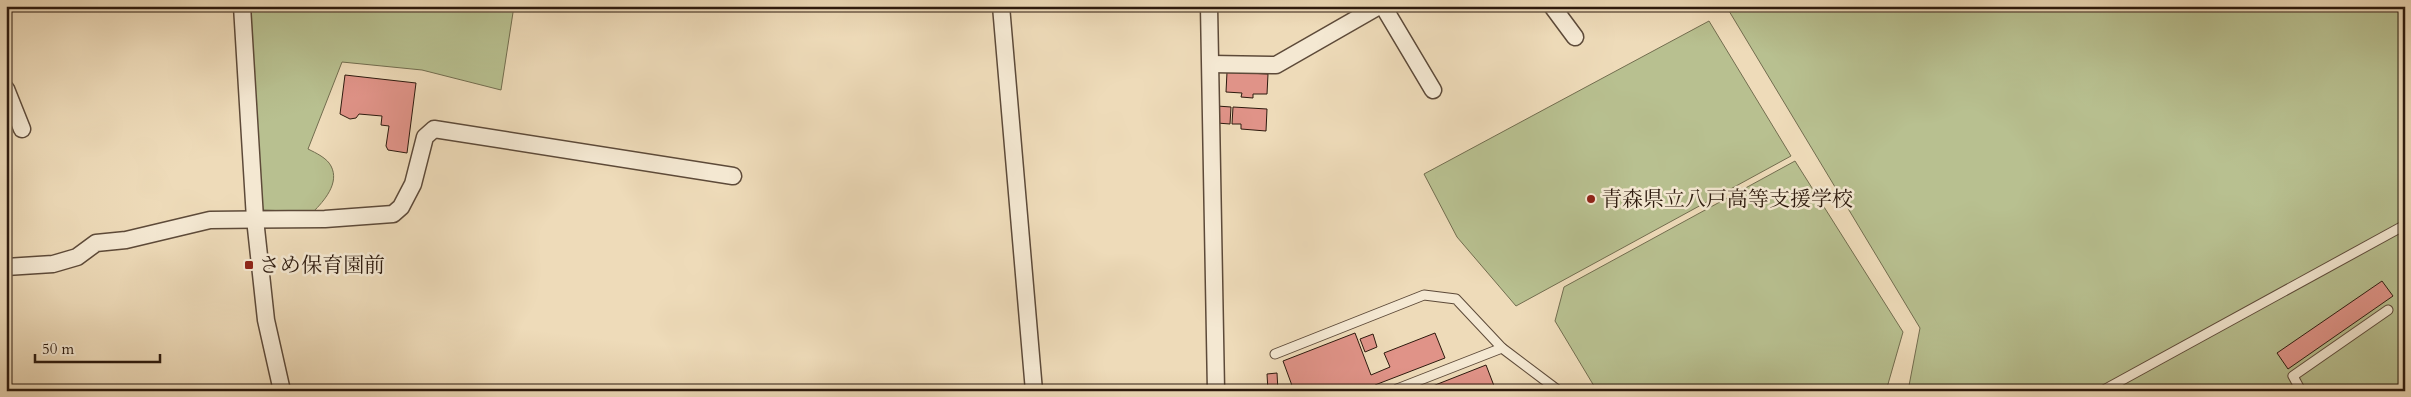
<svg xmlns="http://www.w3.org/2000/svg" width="2411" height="397" font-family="Cardo,'Noto Serif JP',serif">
  <rect width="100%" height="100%" fill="#eedbb9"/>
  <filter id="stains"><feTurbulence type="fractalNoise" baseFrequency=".004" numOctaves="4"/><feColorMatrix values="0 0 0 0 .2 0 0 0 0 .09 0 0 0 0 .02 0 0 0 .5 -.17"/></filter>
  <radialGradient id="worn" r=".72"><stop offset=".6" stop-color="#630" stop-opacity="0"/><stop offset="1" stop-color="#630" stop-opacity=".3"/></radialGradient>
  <g fill="#b8c090" stroke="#726d4f">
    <path d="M259,6H514L501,90L422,70L342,62L308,149C316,153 327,158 331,166C340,183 324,201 313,212L263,210L255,131L251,8Z"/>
    <path d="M1726,6H2405V391H1908L1920,328Z"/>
    <path d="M1709,21L1791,156L1516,306L1457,237L1424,174Z"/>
    <path d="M1795,161L1903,332L1886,391H1597L1555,321L1564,287Z"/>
  </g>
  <g fill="#e09388" stroke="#2d1a0e">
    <path d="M1227,72L1268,74L1267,94H1253V98L1241,97L1242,93L1226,92Z"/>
    <path d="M345,75L416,83L407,153L388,150L386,146L389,126L381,125L382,116L359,114L356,118L350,119L340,114Z"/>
    <path d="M1217,106L1231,107L1230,124L1217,123Z"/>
    <path d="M1233,107L1267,109L1266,131L1241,129V124H1232Z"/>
    <path d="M2382,281L2393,296L2288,369L2277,353Z"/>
    <path d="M1355,333L1371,375L1390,367L1384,353L1435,333L1445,358L1375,385L1377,391H1294L1283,361Z"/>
    <path d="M1373,334L1377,347L1365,352L1360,339Z"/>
    <path d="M1486,365L1496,391H1420Z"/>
    <path d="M1277,373L1278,391H1268L1267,374Z"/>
  </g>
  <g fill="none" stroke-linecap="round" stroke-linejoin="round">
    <g stroke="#5d4a39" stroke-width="11">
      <g id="service">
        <path d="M1275,354L1424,295L1456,299L1502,348L1559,391"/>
        <path d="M1397,389L1502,348"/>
        <path d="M2102,391L2405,225"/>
        <path d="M2301,391L2293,376L2388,310"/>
      </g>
    </g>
    <g stroke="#5d4a39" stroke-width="19">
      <g id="minor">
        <path d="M242,6L255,219L266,320L282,391"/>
        <path d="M1001,6L1034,391"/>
        <path d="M1209,6L1216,391"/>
        <path d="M1383,6L1433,90"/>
        <path d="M1552,6L1575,37"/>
        <path d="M1211,64L1276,65L1379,6"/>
        <path d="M6,89L22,129"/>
        <path d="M6,267L53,264L77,257L96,243L126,240L210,220L325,219L393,214L401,207L413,184L425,137L434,129L733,176"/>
      </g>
    </g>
    <use href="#service" stroke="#f4e8d2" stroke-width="9"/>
    <use href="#minor" stroke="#f4e8d2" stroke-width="16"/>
  </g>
  <g fill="#8f2418" stroke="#f4e8d2" stroke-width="2">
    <circle cx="1591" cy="199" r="5"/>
    <rect x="244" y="260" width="10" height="10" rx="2.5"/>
  </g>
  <g text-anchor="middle" stroke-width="5" stroke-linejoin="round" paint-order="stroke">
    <g font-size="21" fill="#2d1a0e" stroke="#f4e8d2" text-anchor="start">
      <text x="1601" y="206">青森県立八戸高等支援学校</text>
      <text x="259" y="272">さめ保育園前</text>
    </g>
  </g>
  <rect width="2411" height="397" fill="none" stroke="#eedbb9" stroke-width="25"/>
  <rect x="8" y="8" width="2396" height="382" fill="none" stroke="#2d1a0e" stroke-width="2.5"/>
  <rect x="12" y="12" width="2386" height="372" fill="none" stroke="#2d1a0e"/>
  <path d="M35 354v8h125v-8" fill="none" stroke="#2d1a0e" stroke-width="2.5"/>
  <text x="42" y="354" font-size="15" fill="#2d1a0e" stroke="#f4e8d2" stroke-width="4" paint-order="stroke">50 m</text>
  <rect width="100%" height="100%" filter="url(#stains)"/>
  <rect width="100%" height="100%" fill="url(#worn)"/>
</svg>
